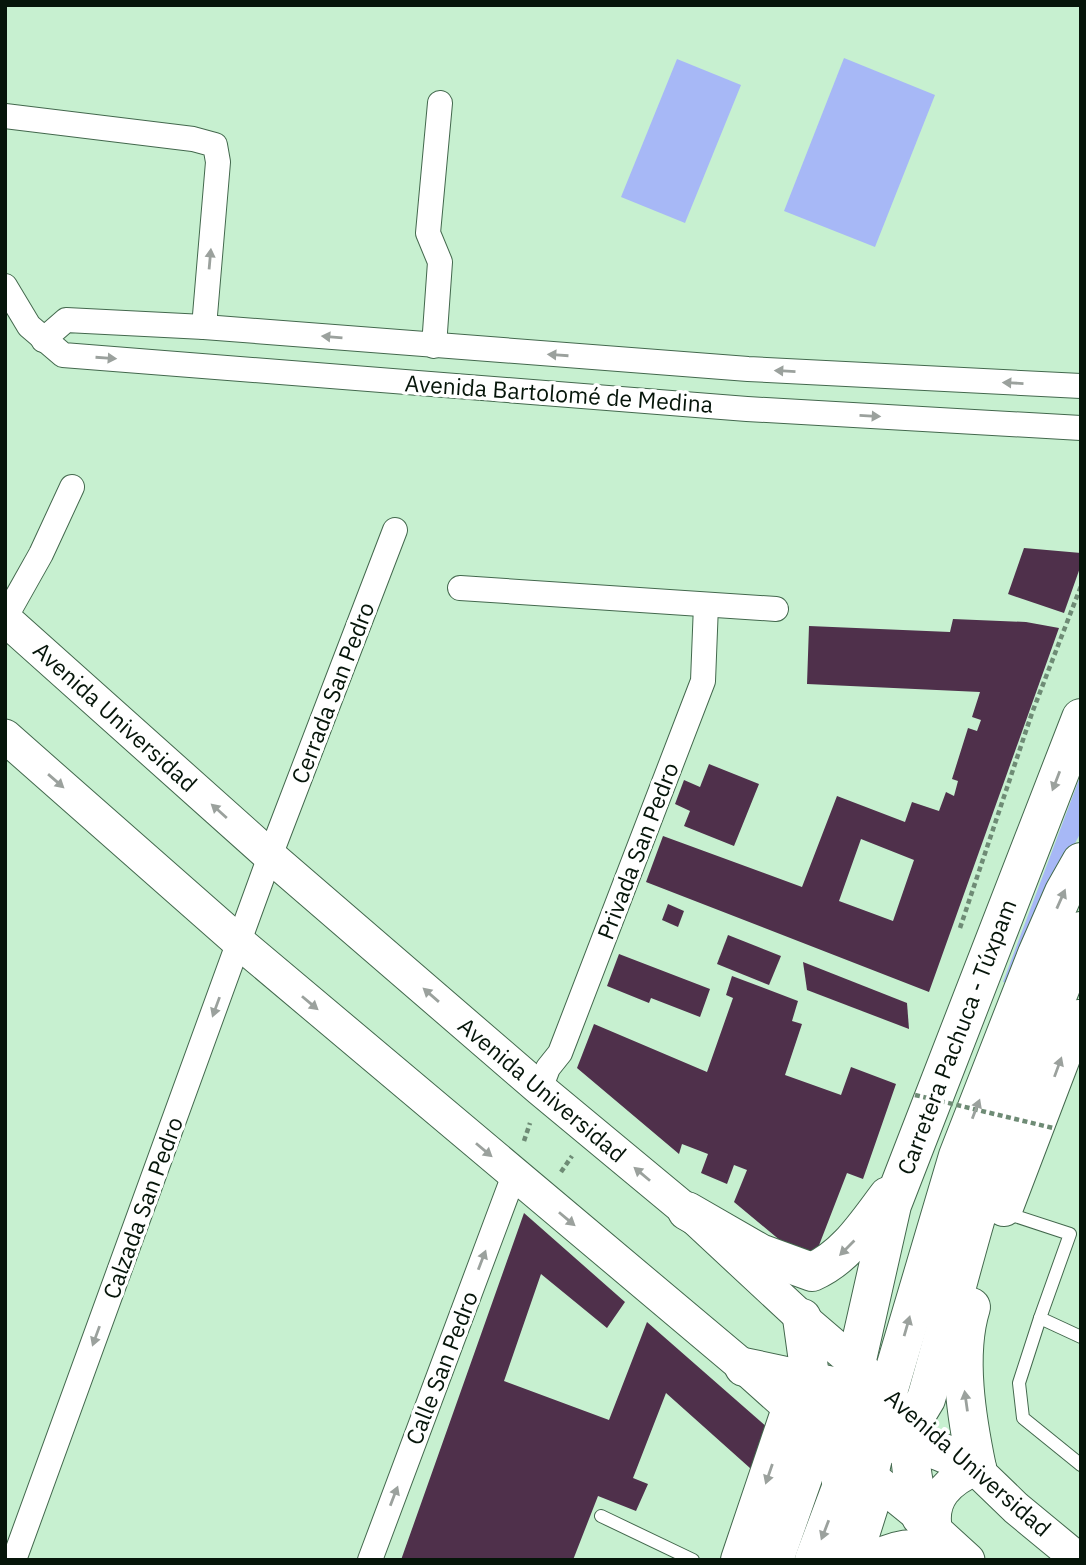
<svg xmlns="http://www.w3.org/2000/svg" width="1086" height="1565" font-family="'IBM Plex Sans',sans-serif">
  <rect width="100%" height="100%" fill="#c7f0d0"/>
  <g fill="#a7b8f6">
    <path d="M844,58L935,95L875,247L784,211Z"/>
    <path d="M677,59L741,85L685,223L621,197Z"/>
    <path d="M1081,774V832L1030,928L1008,983L1003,982Z"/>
  </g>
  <g fill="#4f304b" fill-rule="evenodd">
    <path d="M1024,548L1081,553V565L1064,613L1008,594Z"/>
    <path d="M953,619L1026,622L1059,628L929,992L646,882L663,836L802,887L837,796L905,822L912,802L939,811L946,792L954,796L958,781L952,779L968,728L977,731L981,720L972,717L980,692L807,684L809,626L950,632ZM861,839L914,860L893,921L839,901Z"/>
    <path d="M709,764L759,784L734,846L684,826L690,811L675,804L684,780L700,787Z"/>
    <path d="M668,904L684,911L678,927L662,920Z"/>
    <path d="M728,935L781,956L769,985L717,964Z"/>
    <path d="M619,954L710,989L700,1017L651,998L649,1003L607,986Z"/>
    <path d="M803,962L907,1003L909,1029L807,990Z"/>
    <path d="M732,976L798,1001L792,1021L802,1024L785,1075L841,1095L851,1067L896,1084L863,1179L847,1173L811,1266L734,1202L747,1170L734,1165L727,1184L701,1173L708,1154L682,1144L679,1154L577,1068L594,1024L707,1072L733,998L726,995Z"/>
    <path d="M524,1213L625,1302L607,1328L541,1274L504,1381L609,1420L647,1322L776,1435L760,1477L666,1393L633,1478L648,1484L636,1511L598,1496L573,1560H401Z"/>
  </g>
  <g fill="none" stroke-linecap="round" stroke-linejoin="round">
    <g stroke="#43684d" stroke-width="14">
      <g id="service">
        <path d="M1006,1213L1070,1234L1040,1318L1081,1337"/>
        <path d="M1040,1318L1019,1383L1023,1418L1081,1465"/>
        <path d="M601,1516L693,1560"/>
      </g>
    </g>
    <g stroke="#43684d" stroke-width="26">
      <g id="minor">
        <path d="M5,116L193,139L215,145L218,162L204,327"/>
        <path d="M5,286L29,326L63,355L747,409L1081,428"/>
        <path d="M43,340L66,320L204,327L748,369L1081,386"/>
        <path d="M434,346L440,262L428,233L440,103"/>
        <path d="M460,588L776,609"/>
        <path d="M5,618L41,554L72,487"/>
        <path d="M1078,1012H1081"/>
        <path d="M540,1089L548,1068L560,1053L703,681L706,605"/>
        <path d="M14,1560L270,856L395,530"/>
        <path d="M370,1560L514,1175"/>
      </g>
    </g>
    <g stroke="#43684d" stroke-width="35">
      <g id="secondary">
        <path d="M5,619L270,856L540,1089L687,1211L802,1318L872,1378"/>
        <path d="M5,736L240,943L744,1367L811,1427"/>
        <path d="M958,1452L1016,1508L1079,1560"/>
        <path d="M853,1462L921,1517L968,1560"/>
        <path d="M936,1532C928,1498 949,1480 977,1468"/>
      </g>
    </g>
    <g stroke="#43684d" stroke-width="40">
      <g id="primary">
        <path d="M1004,1207L1070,1034"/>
        <path d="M687,1211L760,1253L812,1272C846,1257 866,1225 888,1196"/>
        <path d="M971,1307C956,1355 967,1420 977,1468"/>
        <path d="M744,1367L833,1386"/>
        <path d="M886,1444C926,1442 942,1452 977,1468"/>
        <path d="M921,1517C912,1476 900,1435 926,1399C952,1309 973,1217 1004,1129C1027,1062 1060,999 1081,931"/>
        <path d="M740,1560L791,1409"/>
        <path d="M774,1560L812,1452L814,1405L802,1318"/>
        <path d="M814,1560L841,1488V1452L856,1364L892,1205L1081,718"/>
        <path d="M852,1560L870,1503L869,1475L888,1392L958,1156L1037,954L1064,892L1081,862"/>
        <path d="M875,1560C907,1543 927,1548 959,1560"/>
      </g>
    </g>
    <g stroke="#6e8b75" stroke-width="4.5" stroke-dasharray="5 3.5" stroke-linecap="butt">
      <path d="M960,928L1032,713L1081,586"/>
      <path d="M524,1141L530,1123"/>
      <path d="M561,1172L572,1156"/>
    </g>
    <use href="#service" stroke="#fff" stroke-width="12"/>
    <use href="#minor" stroke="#fff" stroke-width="24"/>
    <use href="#secondary" stroke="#fff" stroke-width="33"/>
    <use href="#primary" stroke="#fff" stroke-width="38"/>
    <path stroke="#6e8b75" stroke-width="4.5" stroke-dasharray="5 3.5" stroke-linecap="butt" d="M915,1095L1053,1128"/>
  </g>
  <defs><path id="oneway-solid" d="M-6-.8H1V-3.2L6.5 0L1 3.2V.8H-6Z" transform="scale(1.75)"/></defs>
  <g fill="#9ba19d">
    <use href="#oneway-solid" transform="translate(210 259) rotate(-85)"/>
    <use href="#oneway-solid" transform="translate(332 337) rotate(-175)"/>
    <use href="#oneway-solid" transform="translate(558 355) rotate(-176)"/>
    <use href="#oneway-solid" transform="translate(106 358) rotate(4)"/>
    <use href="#oneway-solid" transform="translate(785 371) rotate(-177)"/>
    <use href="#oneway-solid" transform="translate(1013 383) rotate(-177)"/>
    <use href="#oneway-solid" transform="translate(870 416) rotate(3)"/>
    <use href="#oneway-solid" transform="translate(56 781) rotate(41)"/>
    <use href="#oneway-solid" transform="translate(1056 781) rotate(111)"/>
    <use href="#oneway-solid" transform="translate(219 811) rotate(-138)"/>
    <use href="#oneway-solid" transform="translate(1061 899) rotate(-66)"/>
    <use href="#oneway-solid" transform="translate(431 995) rotate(-139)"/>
    <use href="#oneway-solid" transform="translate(310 1003) rotate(40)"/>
    <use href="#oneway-solid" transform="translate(216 1007) rotate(110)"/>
    <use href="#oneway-solid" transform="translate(1058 1067) rotate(-70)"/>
    <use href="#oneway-solid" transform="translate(976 1109) rotate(-69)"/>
    <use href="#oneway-solid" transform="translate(484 1150) rotate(40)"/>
    <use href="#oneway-solid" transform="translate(642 1174) rotate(-140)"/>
    <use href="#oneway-solid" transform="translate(567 1219) rotate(40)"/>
    <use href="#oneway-solid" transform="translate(847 1248) rotate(135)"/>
    <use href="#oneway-solid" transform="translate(482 1260) rotate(-69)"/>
    <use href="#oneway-solid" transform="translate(907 1326) rotate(-74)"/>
    <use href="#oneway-solid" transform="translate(96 1336) rotate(110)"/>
    <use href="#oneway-solid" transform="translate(966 1401) rotate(-98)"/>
    <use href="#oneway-solid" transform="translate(769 1474) rotate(109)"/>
    <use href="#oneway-solid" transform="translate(394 1496) rotate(-69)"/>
    <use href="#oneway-solid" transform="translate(825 1530) rotate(111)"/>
  </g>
  <g text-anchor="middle" stroke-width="7" stroke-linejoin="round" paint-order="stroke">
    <g font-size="23" fill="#06150a" stroke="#fff">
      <text transform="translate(559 394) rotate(4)" y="8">Avenida Bartolomé de Medina</text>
      <text transform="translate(333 693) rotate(-69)" y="8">Cerrada San Pedro</text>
      <text transform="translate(115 717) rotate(42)" y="8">Avenida Universidad</text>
      <text transform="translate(638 851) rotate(-69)" y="8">Privada San Pedro</text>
      <text transform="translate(957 1037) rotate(-69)" y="8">Carretera Pachuca - Túxpam</text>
      <text transform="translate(542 1090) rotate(40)" y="8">Avenida Universidad</text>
      <text transform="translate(143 1208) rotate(-70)" y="8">Calzada San Pedro</text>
      <text transform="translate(442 1368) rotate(-69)" y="8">Calle San Pedro</text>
      <text transform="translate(968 1463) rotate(41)" y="8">Avenida Universidad</text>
    </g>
  </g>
  <rect width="1086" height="1565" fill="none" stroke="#06150a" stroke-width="14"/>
</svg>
